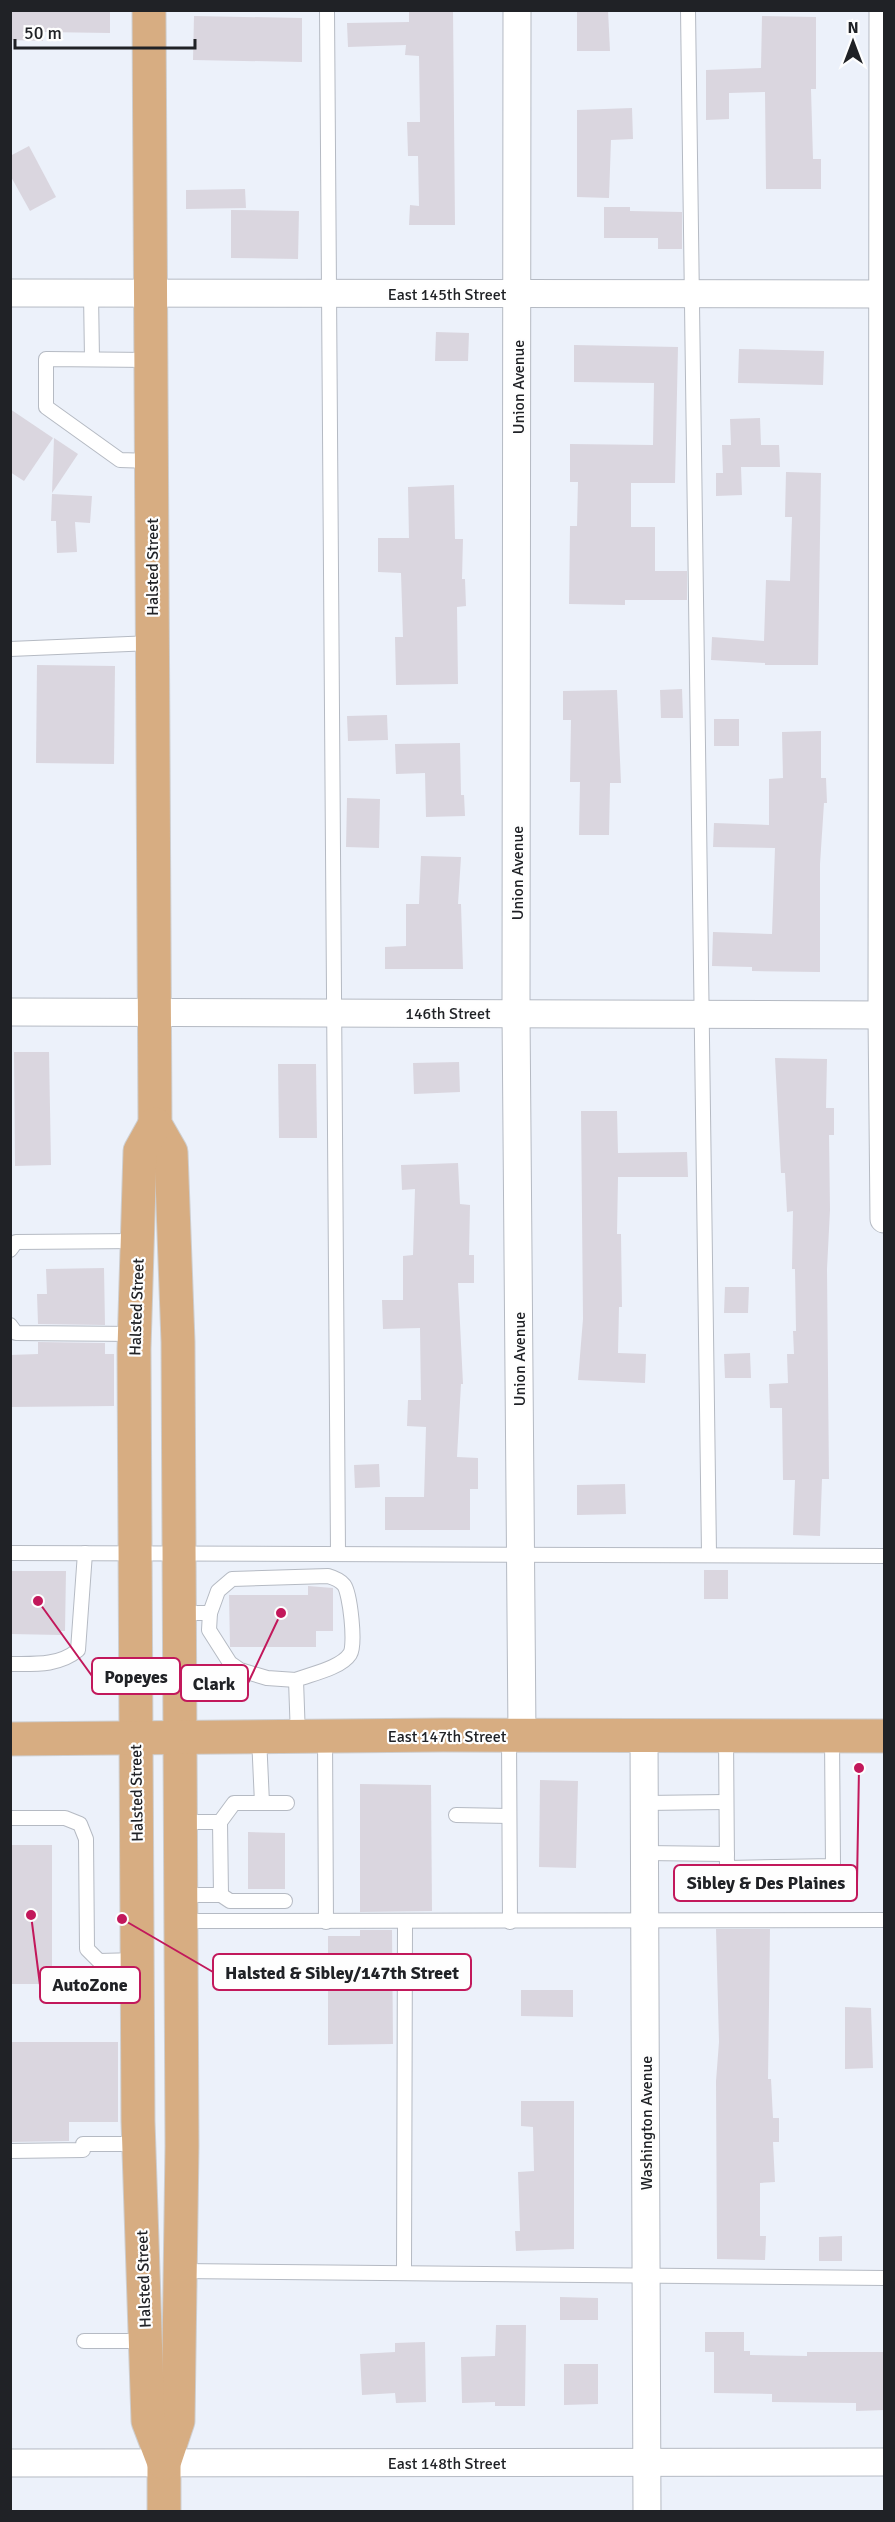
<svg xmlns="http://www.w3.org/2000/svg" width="895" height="2522" font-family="Signika,sans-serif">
  <rect width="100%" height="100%" fill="#ecf1fa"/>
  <g fill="#dad6df">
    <path d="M10,10H110V33L43,32V41L10,40Z"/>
    <path d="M409,10H453L455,225H409L410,205L419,206L418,156H408L407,122H420L419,56L405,55L406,45L348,47L347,23L409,22Z"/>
    <path d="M577,10H608L610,51H577Z"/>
    <path d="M194,16L302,18V62L193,60Z"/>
    <path d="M762,16L816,17V89H811L813,159H821V189H766L765,92L729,93V119L706,120V70L761,68Z"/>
    <path d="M632,108L633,139L611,140L609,198L577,197V110Z"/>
    <path d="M29,146L56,197L30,211L10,175V156Z"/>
    <path d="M245,189L246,208L186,209V190Z"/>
    <path d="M604,207H630V211L682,212V249H658V238H604Z"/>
    <path d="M231,210L299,211L298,259L231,258Z"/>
    <path d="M436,332L469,333L468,361H435Z"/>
    <path d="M574,345L678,347L675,483H631V527H655V571H687V600H625V605L569,604L570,526H577L578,482H570V444L653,445L654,383L574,382Z"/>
    <path d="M739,349L824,351L823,385L738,383Z"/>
    <path d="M10,409L53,438L24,481L10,472Z"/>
    <path d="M760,418L761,445H779L780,467H741L742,495L716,496V473H723L722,445H731L730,419Z"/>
    <path d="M54,438L78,454L52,493Z"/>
    <path d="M786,472L821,473L818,665H765V663L711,660L712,637L764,641L766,580L790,581L792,517H785Z"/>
    <path d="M454,485L455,539H463L462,579H465L466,606L457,607L458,684L396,685L395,637H403L401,573L378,572V538H409L408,487Z"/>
    <path d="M52,494L92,496L90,523L75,522L77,552L57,553L56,521H51Z"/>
    <path d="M37,665L115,666L114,764L36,763Z"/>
    <path d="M682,689L683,718H661L660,690Z"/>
    <path d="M617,690L621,783H610L609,835H579L580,782H570L571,720H563V691Z"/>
    <path d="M387,715L388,740L348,741L347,716Z"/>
    <rect x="714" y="719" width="25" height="27"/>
    <path d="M821,731V778H826L827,803H824L820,864V972L752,971V967L712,966L713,932L772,934L775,848L713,847L714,823L769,825V779L783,778L782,732Z"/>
    <path d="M460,743L461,795H464L465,816L426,817L425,773L396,774L395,744Z"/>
    <path d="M347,798L380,799L379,848L346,847Z"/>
    <path d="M421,856L461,857L458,904H461L463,969H385V947L406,946V904H419Z"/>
    <path d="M14,1052H49L51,1165L15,1166Z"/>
    <path d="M775,1058L827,1059L826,1108H834V1135H829L830,1210L827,1269L829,1479H822L820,1536L793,1535L795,1480H783L782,1408H770L769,1384L788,1383L787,1354H794L793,1331H796L795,1269H792L793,1211L787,1212L785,1173H781Z"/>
    <path d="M459,1062L460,1092L414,1094L413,1063Z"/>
    <path d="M278,1064H316L317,1138H279Z"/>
    <path d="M581,1111H617L618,1153L687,1152L688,1177H618L617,1234H621L622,1307H619L618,1353L646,1354L645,1383L578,1380L583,1319Z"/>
    <path d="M458,1163L460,1204L470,1205L469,1255H474V1283H458L463,1384H461L457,1457L478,1458V1489H470V1530H385V1497H424L426,1427L407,1426L408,1400H421L420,1328L383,1329L382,1300H403V1256L413,1255L415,1189L402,1190L401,1165Z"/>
    <path d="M104,1268L105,1325L38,1324L37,1294H47L46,1269Z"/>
    <path d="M725,1287H749L748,1313H724Z"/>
    <path d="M38,1342L105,1343V1354H114V1406L10,1407V1355L38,1354Z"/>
    <path d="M750,1353L751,1378H725L724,1354Z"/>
    <path d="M379,1464L380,1487L355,1488L354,1465Z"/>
    <path d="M625,1484L626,1514L577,1515V1485Z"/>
    <rect x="704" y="1570" width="24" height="29"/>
    <path d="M10,1571H66L65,1631H61V1635L10,1634Z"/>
    <path d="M308,1586L333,1588V1631H316V1647H230L229,1595H308Z"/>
    <path d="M540,1780L578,1781L576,1868L539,1867Z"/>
    <path d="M360,1784L431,1785L432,1911L360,1912Z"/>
    <path d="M248,1832L285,1833V1889H248Z"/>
    <rect x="10" y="1845" width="42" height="139"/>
    <path d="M716,1929H770L768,2079H771L773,2118H779V2142H773L775,2182L760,2183V2236H766L765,2260L717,2259L716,2081L719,2042Z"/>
    <path d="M360,1930H392L393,2044L328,2045V1936H360Z"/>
    <path d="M521,1990H573V2017L521,2016Z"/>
    <path d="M845,2007L871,2008L873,2068L845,2069Z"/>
    <path d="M10,2042H118V2122H69V2141L10,2142Z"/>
    <path d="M521,2101H574V2249L516,2251L515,2231H520L518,2172L534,2171L533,2127L521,2126Z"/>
    <path d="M842,2236V2261H819V2237Z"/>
    <path d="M560,2297L598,2298V2320H560Z"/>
    <path d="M496,2325H526L525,2406H495V2402L462,2403L461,2357L495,2356Z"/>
    <path d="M705,2332H744V2351H750V2355L807,2356V2352H885V2410L856,2411V2403L772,2402V2394L714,2393V2352H705Z"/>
    <path d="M425,2342L426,2402L396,2403L395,2393L362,2395L360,2354L395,2352V2343Z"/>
    <path d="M564,2364H598V2404L564,2405Z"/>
  </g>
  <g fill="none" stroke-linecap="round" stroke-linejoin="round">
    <g stroke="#b5bac3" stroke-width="16">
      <g id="lane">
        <path d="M327,10L338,1553"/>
        <path d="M688,10L709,1554"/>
        <path d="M91,294L92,359"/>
        <path d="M149,360L46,359V407L120,460L151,461"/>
        <path d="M10,649L152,643"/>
        <path d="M10,1250L16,1242L138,1241"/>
        <path d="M10,1325L16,1333L135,1334"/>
        <path d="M10,1553L884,1556"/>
        <path d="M179,1613H210L209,1630L230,1663L240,1670L267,1678L296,1680"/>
        <path d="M210,1613L218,1591L232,1579L328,1576C335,1578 340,1580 344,1585C350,1593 356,1645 350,1654C341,1668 311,1674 296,1680L298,1737"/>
        <path d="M10,1664C34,1664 59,1666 78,1650L85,1553"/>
        <path d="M509,1735L510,1922"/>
        <path d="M726,1736L727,1868L833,1866L832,1736"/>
        <path d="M259,1737L262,1803"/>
        <path d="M325,1737L326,1922"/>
        <path d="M645,1803L726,1802"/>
        <path d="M456,1815L509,1816"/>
        <path d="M10,1818H65L80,1824L86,1839L87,1949L99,1961L137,1960"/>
        <path d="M179,1822H220"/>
        <path d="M645,1853L727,1854"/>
        <path d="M180,1895H221L220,1822L234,1803H287"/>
        <path d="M221,1895L230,1901H285"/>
        <path d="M180,1921L884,1920"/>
        <path d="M10,2151L83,2150V2144H139"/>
        <path d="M181,2271L884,2278"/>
        <path d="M404,2273L405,1923"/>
        <path d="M84,2341H144"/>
      </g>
    </g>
    <g stroke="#b5bac3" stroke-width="29">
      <g id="street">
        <path d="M517,10L516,1013L522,1735"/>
        <path d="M883,10L882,1015L884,1219"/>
        <path d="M10,293L884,294"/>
        <path d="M10,1012L884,1015"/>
        <path d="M644,1735L647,2512"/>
        <path d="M10,2463L884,2462"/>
      </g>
    </g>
    <g stroke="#cececf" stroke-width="35">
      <g id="primary">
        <path d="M149,10L155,1124L171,1152L178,1342L182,2146L178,2421L164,2463V2512"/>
        <path d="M155,1124L140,1151L134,1349L138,2121L148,2421L164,2463"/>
        <path d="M10,1739L443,1735L884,1736"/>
      </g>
    </g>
    <use href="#lane" stroke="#fff" stroke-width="14"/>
    <use href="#street" stroke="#fff" stroke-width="27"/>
    <use href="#primary" stroke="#d7ad82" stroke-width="33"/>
  </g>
  <g text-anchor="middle" stroke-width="4.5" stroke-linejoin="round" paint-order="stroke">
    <g font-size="16" fill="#202226" stroke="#fefefe">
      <text x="447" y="300">East 145th Street</text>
      <text transform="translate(518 387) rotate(-90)" y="6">Union Avenue</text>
      <text transform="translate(152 567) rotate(-90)" y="6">Halsted Street</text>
      <text transform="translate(517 873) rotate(-90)" y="6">Union Avenue</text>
      <text x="448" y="1019">146th Street</text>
      <text transform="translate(136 1307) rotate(-88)" y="6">Halsted Street</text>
      <text transform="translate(519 1359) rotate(-90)" y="6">Union Avenue</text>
      <text x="447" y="1742">East 147th Street</text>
      <text transform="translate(136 1793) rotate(-91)" y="6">Halsted Street</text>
      <text transform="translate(646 2123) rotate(-90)" y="6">Washington Avenue</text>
      <text transform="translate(143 2279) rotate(-92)" y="6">Halsted Street</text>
      <text x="447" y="2469">East 148th Street</text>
    </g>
  </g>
  <path fill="none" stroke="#c2185b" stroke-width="2" d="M38 1601L92 1676M281 1613L248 1683M859 1768L857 1883M122 1919L213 1972M31 1915L40 1985"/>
  <g fill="#c2185b" stroke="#fefefe" stroke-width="2">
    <circle cx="38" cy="1601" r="6"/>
    <circle cx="281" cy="1613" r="6"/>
    <circle cx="859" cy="1768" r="6"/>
    <circle cx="122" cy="1919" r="6"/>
    <circle cx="31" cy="1915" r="6"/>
  </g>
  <g fill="#fefefe" stroke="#c2185b" stroke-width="2">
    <rect x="92" y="1658" width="88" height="36" rx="6"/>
    <rect x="181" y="1665" width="67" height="36" rx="6"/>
    <rect x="674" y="1865" width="183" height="36" rx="6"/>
    <rect x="213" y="1954" width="258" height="36" rx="6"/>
    <rect x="40" y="1967" width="100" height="36" rx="6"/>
  </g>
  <g font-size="18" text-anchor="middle" font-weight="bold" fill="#202226">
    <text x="136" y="1683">Popeyes</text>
    <text x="214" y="1690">Clark</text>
    <text x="766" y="1889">Sibley &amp; Des Plaines</text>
    <text x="342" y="1979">Halsted &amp; Sibley/147th Street</text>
    <text x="90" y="1991">AutoZone</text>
  </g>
  <rect width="895" height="2522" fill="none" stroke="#202226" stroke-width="24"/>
  <g transform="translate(853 42)" stroke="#fefefe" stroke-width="4.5" paint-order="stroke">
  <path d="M0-4.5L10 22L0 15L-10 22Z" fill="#202226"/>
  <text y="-9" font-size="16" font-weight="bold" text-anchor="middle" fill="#202226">N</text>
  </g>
  <path d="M15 39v9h180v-9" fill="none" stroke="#202226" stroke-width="3"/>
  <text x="24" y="39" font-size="18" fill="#202226" stroke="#fefefe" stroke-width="4.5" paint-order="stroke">50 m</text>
</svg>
